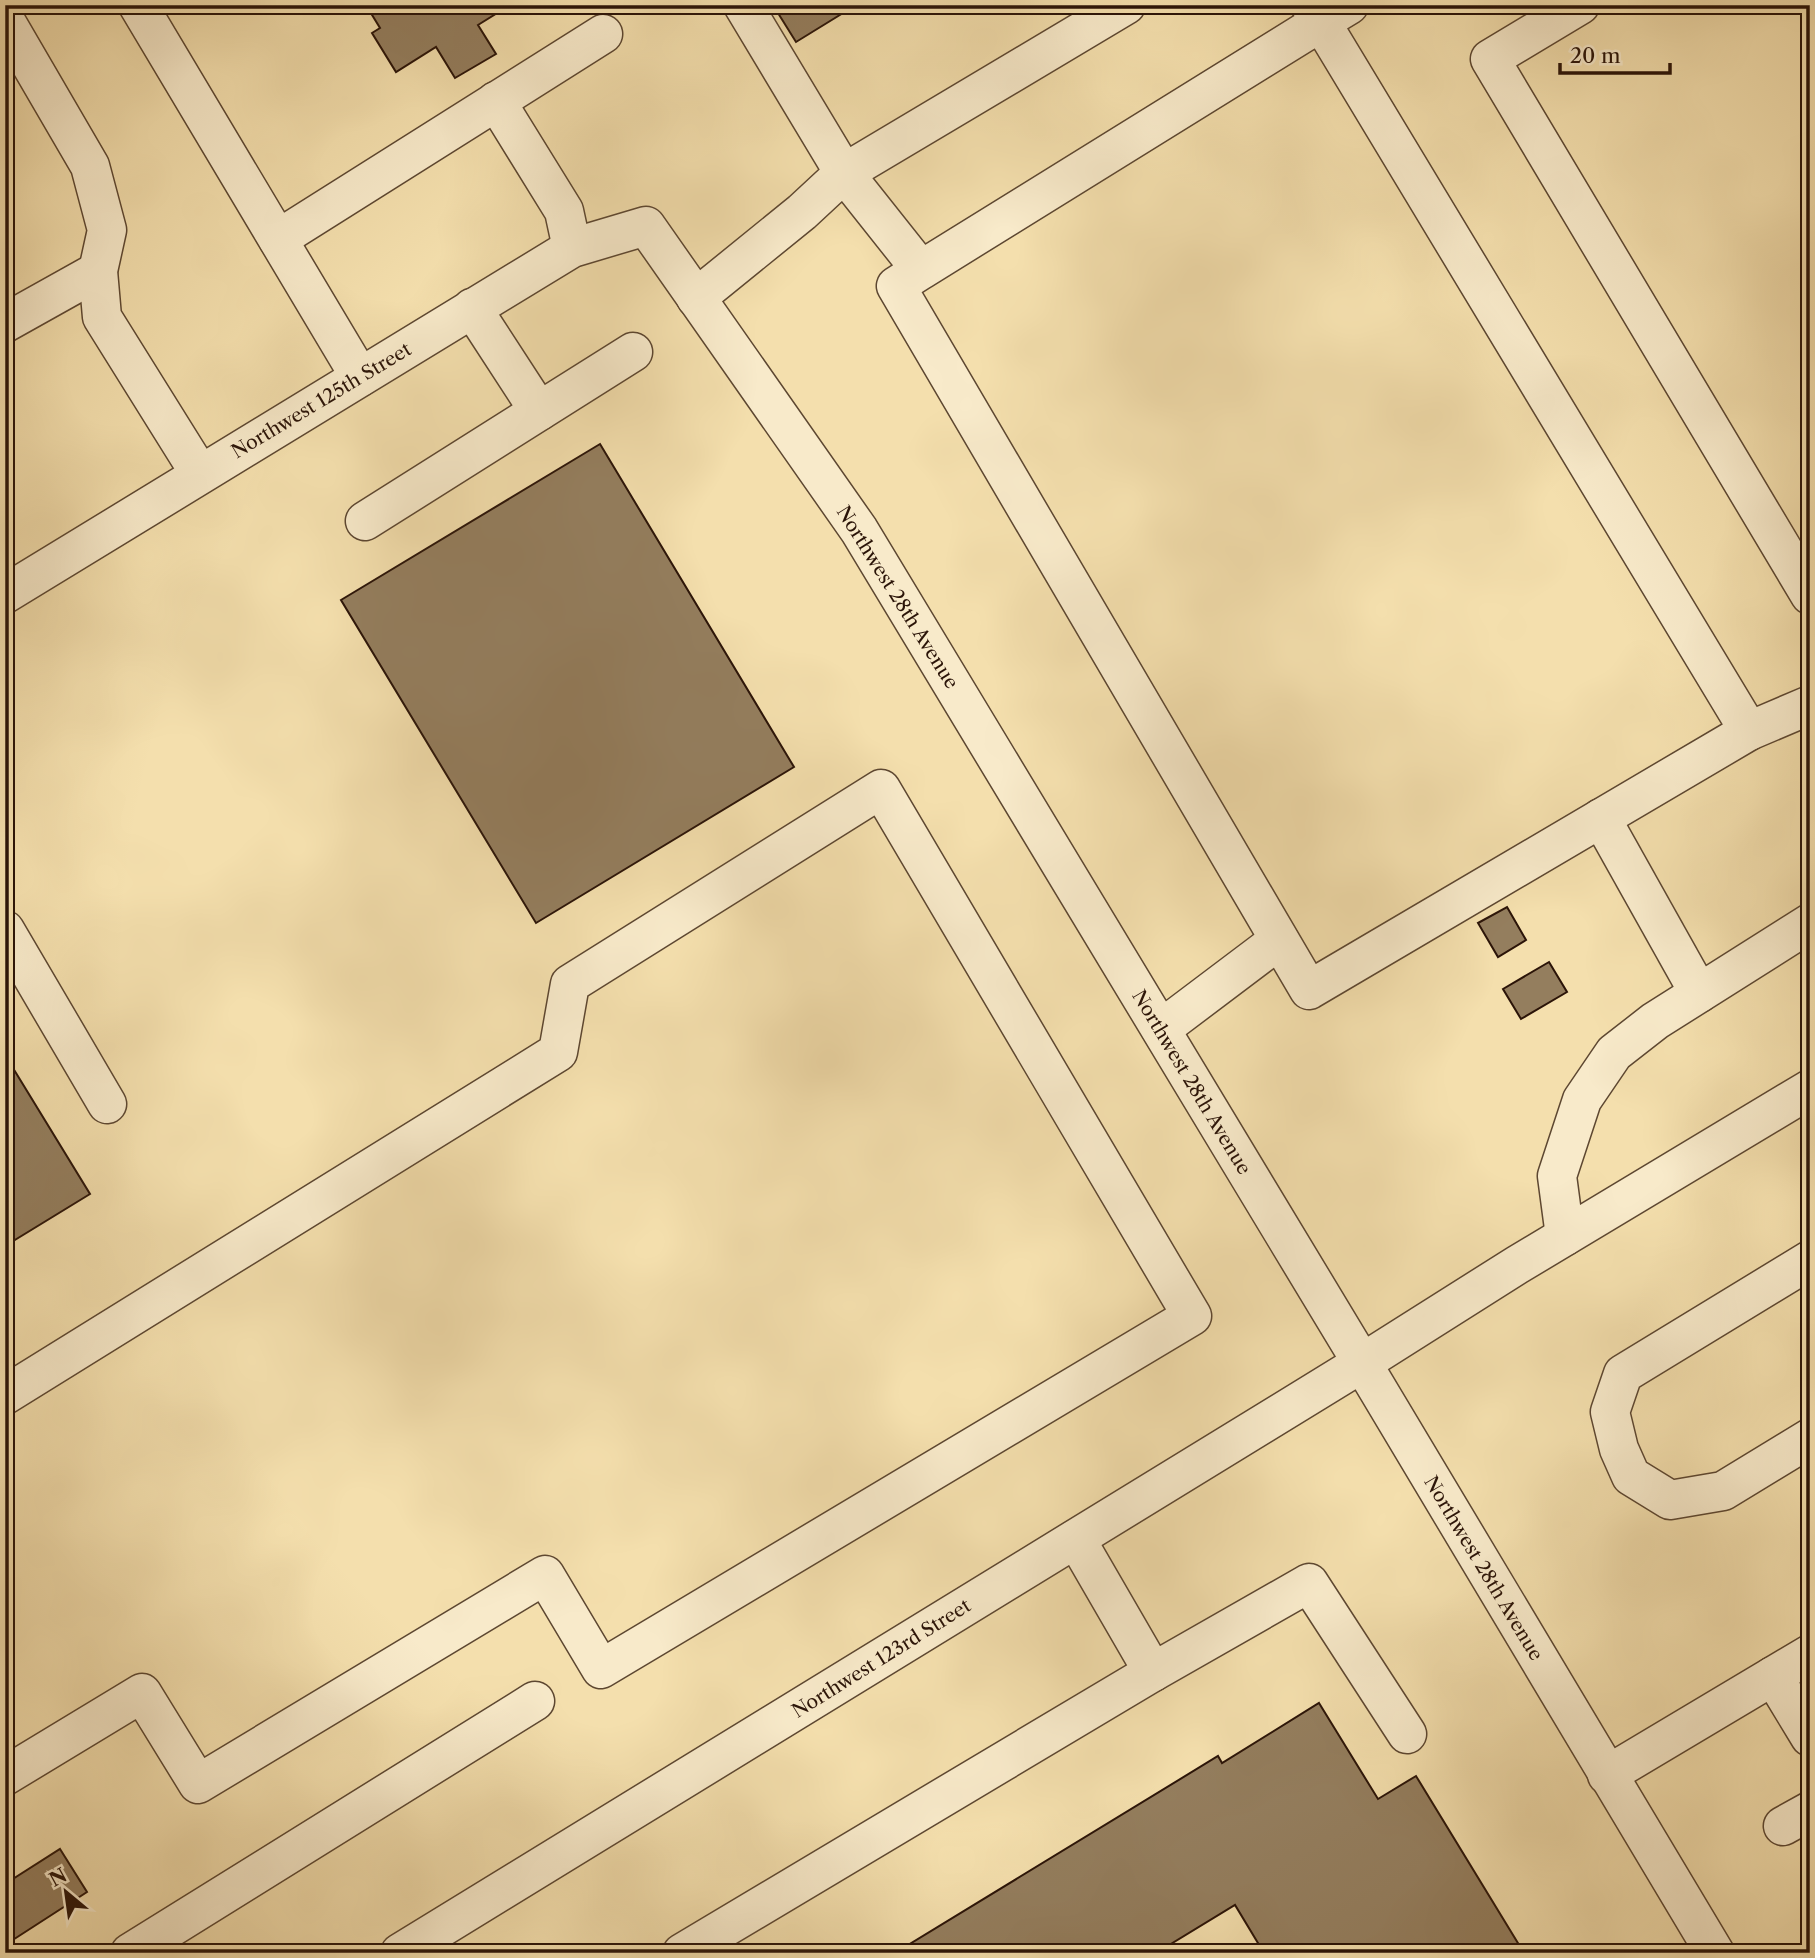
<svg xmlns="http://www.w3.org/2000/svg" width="1815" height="1958" font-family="'Libre Caslon Text',serif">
  <rect width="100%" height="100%" fill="#f4dfad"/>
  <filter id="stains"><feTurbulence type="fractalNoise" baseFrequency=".00286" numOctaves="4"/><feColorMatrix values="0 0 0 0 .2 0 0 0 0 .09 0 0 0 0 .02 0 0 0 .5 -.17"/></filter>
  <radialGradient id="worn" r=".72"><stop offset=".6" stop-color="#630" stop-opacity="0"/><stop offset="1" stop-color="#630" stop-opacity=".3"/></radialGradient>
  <g fill="#947e5e" stroke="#2b1408" stroke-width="2">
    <path d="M366,5H510L478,25L496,54L455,78L436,47L396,72L372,33L380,28Z"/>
    <path d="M773,5H856L796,42Z"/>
    <path d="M600,444L794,767L536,923L341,600Z"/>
    <path d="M1507,907L1526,940L1498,957L1478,923Z"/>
    <path d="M1549,962L1567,992L1521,1019L1503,989Z"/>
    <path d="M5,1055L90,1194L5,1246Z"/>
    <path d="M1319,1703L1378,1799L1416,1776L1524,1953H1264L1235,1905L1156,1953H895L1218,1756L1222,1763Z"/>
    <path d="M60,1849L87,1892L5,1945V1884Z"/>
  </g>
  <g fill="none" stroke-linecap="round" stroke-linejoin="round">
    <g stroke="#5d4731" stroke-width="41">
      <g id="minor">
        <path d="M138,5L360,377"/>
        <path d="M743,5L844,173L1126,5"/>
        <path d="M1310,5L1321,22L1349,5"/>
        <path d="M1580,5L1490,59L1810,595"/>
        <path d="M5,20L90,166L107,230L98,271L102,317L200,474"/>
        <path d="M496,101L564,211L572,248"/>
        <path d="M278,239L603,34"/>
        <path d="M696,298L802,212L844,173L921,270L896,286L1309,990L1749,731L1321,22L921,270"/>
        <path d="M472,308L539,411"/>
        <path d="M5,323L98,271"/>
        <path d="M365,521L633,352"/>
        <path d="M5,594L572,248L646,226L859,530L1362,1363L1715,1953"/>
        <path d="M1749,731L1810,705"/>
        <path d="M1601,818L1699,993"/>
        <path d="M5,930L107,1104"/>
        <path d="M1161,1029L1279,940"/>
        <path d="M1565,1236L1557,1176L1582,1100L1614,1053L1655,1021L1810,923"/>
        <path d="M1810,1260L1623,1374L1610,1412L1619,1449L1631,1476L1670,1500L1723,1491L1810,1438"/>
        <path d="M5,1395L558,1052L570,984L881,789L1192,1316L601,1669L545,1575L198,1784L142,1693L5,1776"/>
        <path d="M1076,1539L1153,1672L1309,1583L1407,1734"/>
        <path d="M1773,1676L1810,1737"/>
        <path d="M1607,1775L1810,1654"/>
        <path d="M1783,1826L1810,1811"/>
        <path d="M130,1953L535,1701"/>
        <path d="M400,1953L1362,1363L1517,1265L1810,1089"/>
        <path d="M682,1953L1153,1672"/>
      </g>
    </g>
    <use href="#minor" stroke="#f8eaca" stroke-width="38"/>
  </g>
  <g text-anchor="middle" stroke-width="5" stroke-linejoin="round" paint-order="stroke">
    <g font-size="19" fill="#2b1408" stroke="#f8eaca">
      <text transform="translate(321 400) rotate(-31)" y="7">Northwest 125th Street</text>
      <text transform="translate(898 597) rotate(58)" y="7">Northwest 28th Avenue</text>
      <text transform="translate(1192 1082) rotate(59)" y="7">Northwest 28th Avenue</text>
      <text transform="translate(1484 1568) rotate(59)" y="7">Northwest 28th Avenue</text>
      <text transform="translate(881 1658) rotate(-32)" y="7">Northwest 123rd Street</text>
    </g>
  </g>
  <rect width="1815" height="1958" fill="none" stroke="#f4dfad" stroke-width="28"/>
  <rect x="7" y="7" width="1801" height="1944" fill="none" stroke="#2b1408" stroke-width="3.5"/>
  <rect x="14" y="14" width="1787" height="1930" fill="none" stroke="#2b1408" stroke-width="2"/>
  <g transform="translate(66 1892) rotate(331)" stroke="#f8eaca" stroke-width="5" paint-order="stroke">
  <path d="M0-5L12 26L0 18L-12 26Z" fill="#2b1408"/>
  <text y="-10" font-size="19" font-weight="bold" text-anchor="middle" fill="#2b1408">N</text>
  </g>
  <path d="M1560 63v10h110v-10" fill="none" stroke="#2b1408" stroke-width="3.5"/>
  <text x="1570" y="63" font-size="21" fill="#2b1408" stroke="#f8eaca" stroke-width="5" paint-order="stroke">20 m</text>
  <rect width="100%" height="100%" filter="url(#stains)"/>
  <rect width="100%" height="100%" fill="url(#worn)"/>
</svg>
